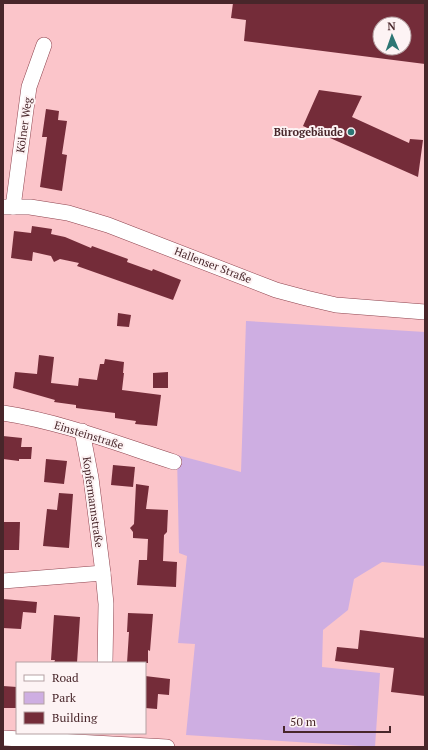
<svg xmlns="http://www.w3.org/2000/svg" width="428" height="750" font-family="'PT Serif',serif">
  <rect width="100%" height="100%" fill="#fbc5ca"/>
  <path fill="#ceaee2" d="M246,321L425,332V566L382,562L354,579L348,610L323,630L322,667L380,673L375,747L186,735L195,644L178,643L187,556L179,553L177,455L241,472Z"/>
  <g fill="#742c39" fill-rule="evenodd">
    <path d="M233,3H425V64L244,41L246,20L231,18ZM380,24H404V48H380Z"/>
    <path d="M319,90L362,96L352,117L409,143L410,139L423,140L418,177L303,126Z"/>
    <path d="M46,109L59,111L58,120L67,121L62,154L67,155L62,191L40,187L47,137H42Z"/>
    <path d="M32,226L52,229L51,234L65,237L91,248L92,246L128,259L127,262L152,271L153,269L181,280L173,300L77,266L79,263L60,259L54,262L51,256L33,252L32,261L11,258L14,231L31,233Z"/>
    <path d="M118,313L131,315L129,327L117,326Z"/>
    <path d="M39,355L54,357L51,383L78,386L79,378L97,380L100,364H104L105,359L124,362L123,373H124L122,390L161,395L157,426L135,424L136,421L115,418V413L76,408V405L54,402L55,400L13,388L15,372L37,374Z"/>
    <path d="M168,372V388H153V373Z"/>
    <path d="M3,436L22,438L21,447H32L31,459H19V461L3,459Z"/>
    <path d="M46,459L67,461L64,484L44,482Z"/>
    <path d="M113,465L135,467L133,487L111,485Z"/>
    <path d="M136,484L149,486L146,509L168,510L167,532L164,535L163,561L177,562L176,587L137,585L139,560H147L148,539L133,538V532L130,528L134,524Z"/>
    <path d="M59,493L73,494L69,548L43,546L47,509L57,510Z"/>
    <path d="M3,522H20L19,550H3Z"/>
    <path d="M3,599L37,602L36,613L23,612L21,629L3,628Z"/>
    <path d="M128,613L153,614L150,651L148,650V663H127L129,632H127Z"/>
    <path d="M54,615L80,617L77,663H54L55,660H51Z"/>
    <path d="M360,630L425,638V696L391,692L394,668L335,661L337,647L358,649Z"/>
    <path d="M145,676L170,679L169,695L158,694L157,709L145,708Z"/>
    <path d="M3,686L17,687V708H3Z"/>
  </g>
  <g fill="none" stroke-linecap="round" stroke-linejoin="round">
    <g stroke="#8e434e" stroke-width="16">
      <g id="street">
        <path d="M3,207H30L68,213L108,225L276,290L306,298L336,305L425,312"/>
        <path d="M13,207L29,87L44,45"/>
        <path d="M3,413C62,422 118,444 174,462"/>
        <path d="M82,431L91,478L103,573L106,604L105,663"/>
        <path d="M3,581L103,573"/>
        <path d="M3,738L167,747"/>
      </g>
    </g>
    <use href="#street" stroke="#fff" stroke-width="15"/>
  </g>
  <circle fill="#2d7674" stroke="#fdf3f4" stroke-width="1.5" cx="351" cy="132" r="4"/>
  <g text-anchor="middle" stroke-width="4" stroke-linejoin="round" paint-order="stroke">
    <g font-size="11" fill="#48262a" stroke="#fdf3f4">
      <text transform="translate(24 125) rotate(-82)" y="4">Kölner Weg</text>
      <text transform="translate(213 265) rotate(21)" y="4">Hallenser Straße</text>
      <text transform="translate(89 435) rotate(17)" y="4">Einsteinstraße</text>
      <text transform="translate(93 502) rotate(82)" y="4">Kopfermannstraße</text>
    </g>
    <g font-size="11" font-weight="bold" fill="#48262a" stroke="#fdf3f4" text-anchor="end">
      <text x="343" y="136">Bürogebäude</text>
    </g>
  </g>
  <rect width="428" height="750" fill="none" stroke="#48262a" stroke-width="8"/>
  <rect x="16" y="662" width="130" height="72" fill="#fdf3f4" stroke="#b5a1a3"/>
  <rect x="24" y="675" width="20" height="6" fill="#ffffff" stroke="#b5a1a3"/>
  <text x="52" y="682" font-size="12" fill="#48262a">Road</text>
  <rect x="24" y="692" width="20" height="12" fill="#ceaee2" stroke="#b5a1a3"/>
  <text x="52" y="702" font-size="12" fill="#48262a">Park</text>
  <rect x="24" y="712" width="20" height="12" fill="#742c39" stroke="#b5a1a3"/>
  <text x="52" y="722" font-size="12" fill="#48262a">Building</text>
  <g transform="translate(392 36) rotate(358)"><circle r="19" fill="#fdf3f4" stroke="#b5a1a3"/>
  <path d="M0-3L7 15L0 10L-7 15Z" fill="#2d7674"/>
  <text y="-6" font-size="11" font-weight="bold" text-anchor="middle" fill="#48262a">N</text>
  </g>
  <path d="M284 726v6h106v-6" fill="none" stroke="#48262a" stroke-width="2"/>
  <text x="290" y="726" font-size="12" fill="#48262a" stroke="#fdf3f4" stroke-width="3" paint-order="stroke">50 m</text>
</svg>
